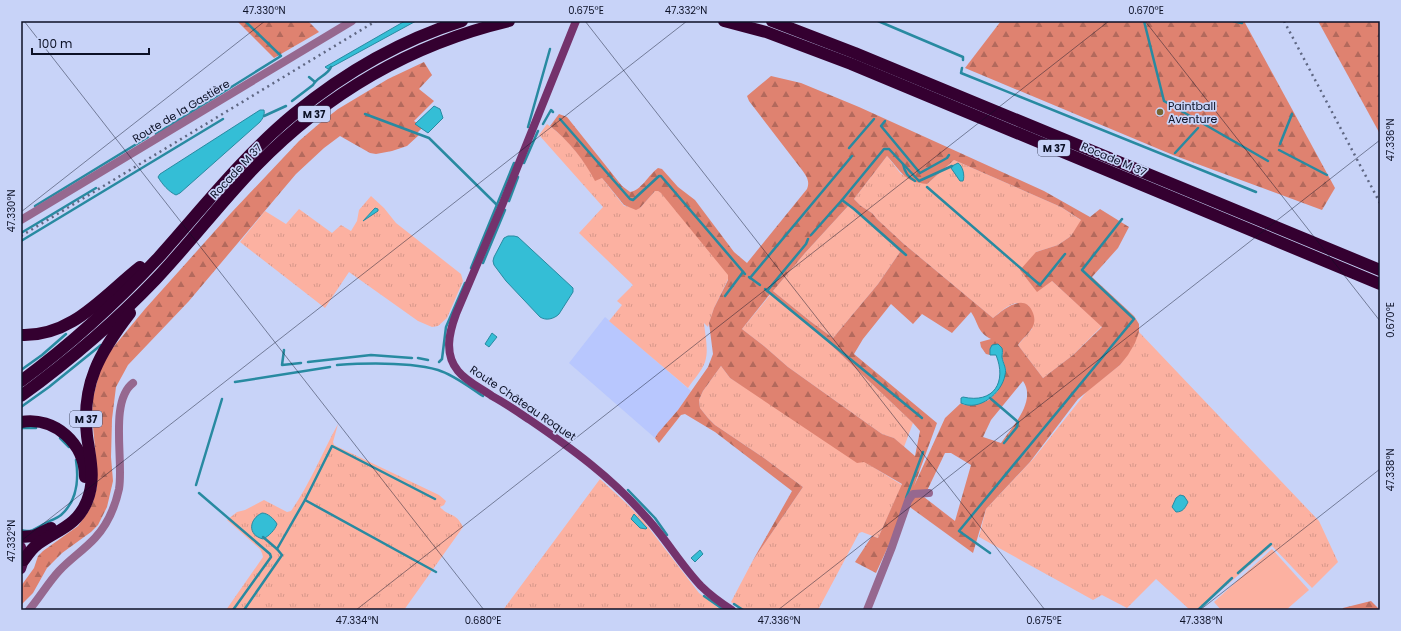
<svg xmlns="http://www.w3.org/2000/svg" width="1401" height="631" font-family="Poppins,sans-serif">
  <defs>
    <pattern id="grass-tufts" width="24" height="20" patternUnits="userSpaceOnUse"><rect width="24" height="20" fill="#fcb1a1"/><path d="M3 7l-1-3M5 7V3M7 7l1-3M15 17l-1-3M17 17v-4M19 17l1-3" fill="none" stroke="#d7978a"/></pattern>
    <pattern id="forest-firs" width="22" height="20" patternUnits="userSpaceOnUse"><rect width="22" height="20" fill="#df8270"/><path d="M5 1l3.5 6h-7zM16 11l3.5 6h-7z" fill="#b3695c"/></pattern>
  </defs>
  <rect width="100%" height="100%" fill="#c8d3f8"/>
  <path fill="#b8c7fe" d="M605,317L691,391L678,410L658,433L655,438L569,363Z"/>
  <g fill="url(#grass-tufts)">
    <path d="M547,124C567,138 584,159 595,180L602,178L624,206L640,208L655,191H658L662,193L729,275L728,279L714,308L708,327L704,323C705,335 709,350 705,362C702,371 693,380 688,388L609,321L622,305L617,301L633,285L579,233L603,207L539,135Z"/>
    <path d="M887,156L901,174L927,184L954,160L1061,207L1082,221L1071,236L1058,245L1036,252L1052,281L1102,326L1073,355L1043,378L1018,345L1032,329L1029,306C1015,297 1003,310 993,318L904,244L877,219L872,213L861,206L854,199Z"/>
    <path d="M371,196L384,208L396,223L461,274L463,281L447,318L438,326L432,327L418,321L349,272L325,308L240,242L265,211L286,224L299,209L332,233L341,225L351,231L357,221L359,210Z"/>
    <path d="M849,205L900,252L878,284L833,338L810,321L773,291L805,253Z"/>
    <path d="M771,294L830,344L913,423L904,447L894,438L882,434L788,367L764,346L742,329Z"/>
    <path d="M1139,332L1319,521L1338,562L1312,588L1272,546L1198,610H1190L1156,579L1127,608L1102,595L1093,600L979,537L986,509L1034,458L1088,390L1120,365L1129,352Z"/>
    <path d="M721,366L730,378L902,485L878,538L862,532L859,533L818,610H743L731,602L752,562L803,487L764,458L715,425L708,418L700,408L699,400L703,391Z"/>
    <path d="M338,424L333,442L334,445L439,495L446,501L444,505L440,507C450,518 455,511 463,527L404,610H226L263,557L262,553L260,549L227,520L237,512L245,510L264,500L287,512L291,511C310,484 322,453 338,424Z"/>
    <path d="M600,479L627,504L642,519L699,593L721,610H503Z"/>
  </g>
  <g fill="url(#forest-firs)" fill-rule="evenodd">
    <path d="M237,21H308L319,32L274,58Z"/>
    <path d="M1001,21H1244L1335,188L1322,210L1173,155L965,68Z"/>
    <path d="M1318,21H1380V134Z"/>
    <path d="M424,62L432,75L419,89L434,101L414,121L423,127L417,133L419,135L407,146L392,151L376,154L370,153L340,136L324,148L296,174L189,301L128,365L116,387L112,419L111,457L113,481L107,507L98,525L91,532L62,553L47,568L33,593L21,605V586L34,568L38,556L43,551L78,526L88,512L93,502L97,487V472L92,414L93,398L100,370L111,350L145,309L231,213L299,141L320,123L338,109L388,79Z"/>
    <path d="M771,76L801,83L859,107L1044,191L1090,217L1100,209L1129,227L1118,248L1092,277L1134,316L1139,324V332L1135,343L1128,355L1120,365L1078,399L1030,462L986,509L973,553L907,505L876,573L855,562L872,536L878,538L902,484L864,462L857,463L730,378L721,366L703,391L699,400L700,408L708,418L715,425L764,458L803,487L752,562L792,491L715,432L685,414L681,415L659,443L655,438L658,433L678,410L708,367L713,354L709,323L714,308L728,280V275L661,193L658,191H655L640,208L636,210L624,205L602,178L595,181C584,160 569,141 550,126L559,114L567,117L622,186L630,192C642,190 648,175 658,168L662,169L678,187L695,200L734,252L747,263L807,189C810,181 807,177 802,170L749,101L747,96ZM887,156C901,171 904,182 927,184L954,160L1061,207L1081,220L1071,236L1058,245L1036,252L1020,270L1037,292L1052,281L1102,327L1073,355L1043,378L1018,345C1022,339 1029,334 1032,328C1035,323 1035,318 1033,313C1025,291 1003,310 993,318L904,244L877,219L872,213L861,206L854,199ZM849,205L900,252L878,284L833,338L810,321L773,291L805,253ZM770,294L830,344L913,423L920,431L915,456L894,438L882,434L788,367L764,346L742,329ZM891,304L913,324L922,314L952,333L971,312C979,324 977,332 991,339L980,342L981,347L986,354L990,355V349L1003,351L1002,357L1006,370L998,391L989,400L978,404L964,405L961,403L945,418L914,486L937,423L854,354L863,339ZM1023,381C1037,401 1012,427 1001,443L983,437L991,420ZM945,453H951L971,465L955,521L924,497Z"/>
    <path d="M1371,601L1380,610H1342L1343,608Z"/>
  </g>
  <path fill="#fcb1a1" d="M1272,549L1309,590L1286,610H1221L1214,602Z"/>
  <g fill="#34bed6" stroke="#288aa1">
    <path d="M405,21H416L328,69L325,67Z"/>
    <path d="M434,106L440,109L443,118L428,133L415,124Z"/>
    <path d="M260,110H264C265,115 263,118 260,122L180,193L176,195C169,192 162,184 158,177L160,174Z"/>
    <path d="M958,163C963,166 965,176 963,181H960L951,168L952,166Z"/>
    <path d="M375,208L378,209V211L363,221Z"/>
    <path d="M508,236H514L518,237L573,288V292L559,314C554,319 546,321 540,317L506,281L494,265L493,261L494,257L504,238Z"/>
    <path d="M492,333L497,337L489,347L485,344Z"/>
    <path d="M998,344L1002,348C1003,351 1002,354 1002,357C1003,364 1007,368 1005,375C1002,393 979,412 961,403V398L963,397C994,404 1007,382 996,355H990V349L992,345Z"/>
    <path d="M1180,495L1184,496L1188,502C1185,508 1183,512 1176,512L1172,507L1176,498Z"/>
    <path d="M262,513C268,513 274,519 277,524C275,530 269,536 263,539C247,535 249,519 262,513Z"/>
    <path d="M634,514L647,528L646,529L640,528L631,519Z"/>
    <path d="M700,550L703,554L695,562L691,558Z"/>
  </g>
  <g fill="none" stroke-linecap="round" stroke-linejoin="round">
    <g stroke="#288aa1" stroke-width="2.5">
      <path d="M878,21L963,57V60"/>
      <path d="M1144,21L1164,101L1268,161"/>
      <path d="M1233,21L1242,23"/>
      <path d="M962,68L961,73L1256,192"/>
      <path d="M309,77L315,82"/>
      <path d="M292,101L313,85C317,77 328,75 331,67"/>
      <path d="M365,114L429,138L497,205"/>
      <path d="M264,116L286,106"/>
      <path d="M560,119L630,199L633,200L659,176H661L745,274"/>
      <path d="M885,121L881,126L920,173L947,158L949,155"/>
      <path d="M543,124L551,110L553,112"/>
      <path d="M528,127L550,49"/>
      <path d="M156,134L281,56L245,21"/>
      <path d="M1280,144L1292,114"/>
      <path d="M849,148L874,119"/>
      <path d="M1279,150L1327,175"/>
      <path d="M1175,153L1198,128"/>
      <path d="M524,163L538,131"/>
      <path d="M903,164C905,173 908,177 915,181"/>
      <path d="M927,187L1040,285L1065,254"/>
      <path d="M509,201L518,177"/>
      <path d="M35,206L148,137"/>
      <path d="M21,233L96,188"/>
      <path d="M811,235L842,200"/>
      <path d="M21,241L223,119"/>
      <path d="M906,255L854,209L842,200L884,149H889L919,181L952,166"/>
      <path d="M483,263L505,210"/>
      <path d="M471,268L514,163"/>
      <path d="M749,277L760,285"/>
      <path d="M750,278L852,156"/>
      <path d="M765,289L922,418"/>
      <path d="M767,291L806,244L808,239"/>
      <path d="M725,296L743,272"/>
      <path d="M284,350L282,365L301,363"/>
      <path d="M418,358L428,360"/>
      <path d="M308,362L371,355L412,358"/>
      <path d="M439,362L442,359L446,327L465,283"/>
      <path d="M337,365C367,363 408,362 438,370C454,375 469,387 483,396"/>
      <path d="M21,370L42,355L66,334"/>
      <path d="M235,382L330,367"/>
      <path d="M990,398L1018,422L1017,427L1004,443"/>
      <path d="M21,407L49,387L101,345"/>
      <path d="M21,428H36"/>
      <path d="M60,438L69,447"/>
      <path d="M196,485L222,399"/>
      <path d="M628,490L655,518L667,535"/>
      <path d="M199,493L270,554L271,557L233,610"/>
      <path d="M906,498L923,452"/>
      <path d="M305,500L436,572"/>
      <path d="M21,530C30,533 36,529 44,524C49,521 56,519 61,515C77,501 79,480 76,460"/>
      <path d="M263,537L277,549L305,500L332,446L435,499"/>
      <path d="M990,553L959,531L1134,319L1082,270L1122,219"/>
      <path d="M1238,573L1271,544"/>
      <path d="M704,596L724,610"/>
      <path d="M734,604L743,610"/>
      <path d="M244,610L282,555L277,549"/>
      <path d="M1198,610L1232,578"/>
    </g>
    <g stroke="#96688f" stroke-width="8">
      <path d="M21,220L352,21"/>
      <path d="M29,610C40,597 48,583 59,571C70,559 84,550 95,538C108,524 115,507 119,489C124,462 109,401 133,383"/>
      <path d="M867,610L892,547L908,501L913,494L929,493"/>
    </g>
    <path stroke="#74326c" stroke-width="8" d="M576,21L503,203L456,314C449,333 444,354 458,371C467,382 481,388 492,396C505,403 518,412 530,420C571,448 611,477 644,515C665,537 680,564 701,586C710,595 721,603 732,610"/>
    <path stroke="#53114d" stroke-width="10" d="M21,547L24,560L21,569"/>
    <g stroke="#340030" stroke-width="12">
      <path d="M724,21L766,32L851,64L1380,284"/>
      <path d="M772,21L855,53L1380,270"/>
      <path d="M21,335C72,337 103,296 140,267"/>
      <path d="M21,381C70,345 116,303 158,258C202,209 243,156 294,114C344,73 401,40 462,21"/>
      <path d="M21,396C69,361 115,322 156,279C191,242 221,202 256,166C326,94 412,44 509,21"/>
      <path d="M21,422C55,416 85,444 85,477"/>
      <path d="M21,537L34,536L51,528"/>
      <path d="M24,560C28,554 32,548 38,544C57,530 77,526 87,501C96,479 90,458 87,436C81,384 100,352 130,313"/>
    </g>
    <g stroke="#5f6783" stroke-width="2.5" stroke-dasharray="2 4" stroke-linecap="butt">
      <path d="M1284,21L1380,203"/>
      <path d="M21,236L376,21"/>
    </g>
  </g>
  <path fill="none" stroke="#0c1126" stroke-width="1" stroke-opacity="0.45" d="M24,21L484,610M585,21L1045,610M1145,21L1380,321M21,212L265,21M21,541L687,21M356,610L1109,21M778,610L1380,140M1200,610L1380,469"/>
  <circle fill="#766634" stroke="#c8d3f8" stroke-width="1.5" cx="1160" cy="112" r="4"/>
  <g text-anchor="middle" stroke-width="3.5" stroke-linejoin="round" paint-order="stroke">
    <g fill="#c8d3f8" stroke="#444b65" stroke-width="1">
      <rect x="298" y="106" width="32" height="16" rx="3"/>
      <rect x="1038" y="140" width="32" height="16" rx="3"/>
      <rect x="70" y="411" width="32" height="16" rx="3"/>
    </g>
    <g font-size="10" font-weight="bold" fill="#0c1126">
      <text x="314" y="118">M 37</text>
      <text x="1054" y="152">M 37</text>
      <text x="86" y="423">M 37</text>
    </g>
    <g font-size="11" fill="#0c1126" stroke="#c8d3f8" text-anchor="start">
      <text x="1168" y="110">Paintball<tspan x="1168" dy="13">Aventure</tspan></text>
    </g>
    <g font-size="11" fill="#0c1126" stroke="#c8d3f8">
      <text transform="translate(181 111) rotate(-31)" y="4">Route de la Gastière</text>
      <text transform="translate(1114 159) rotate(23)" y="4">Rocade M 37</text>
      <text transform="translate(236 171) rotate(-47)" y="4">Rocade M 37</text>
      <text transform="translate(523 403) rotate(34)" y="4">Route Château Roquet</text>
    </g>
  </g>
  <rect width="1401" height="631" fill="none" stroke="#c8d3f8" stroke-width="44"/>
  <path d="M32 48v6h117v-6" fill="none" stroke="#0c1126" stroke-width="2"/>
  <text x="38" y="48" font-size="12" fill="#0c1126" stroke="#c8d3f8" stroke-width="3" paint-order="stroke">100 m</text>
  <rect x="22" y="22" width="1357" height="587" fill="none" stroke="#0c1126" stroke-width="1.5"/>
  <g font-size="10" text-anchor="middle" fill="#0c1126">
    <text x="264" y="14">47.330°N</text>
    <text x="586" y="14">0.675°E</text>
    <text x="686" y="14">47.332°N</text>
    <text x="1146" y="14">0.670°E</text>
    <text transform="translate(1390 140) rotate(-90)" y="4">47.336°N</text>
    <text transform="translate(11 211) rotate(-90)" y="4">47.330°N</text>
    <text transform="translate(1390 320) rotate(-90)" y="4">0.670°E</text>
    <text transform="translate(1390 470) rotate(-90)" y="4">47.338°N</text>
    <text transform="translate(11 541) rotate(-90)" y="4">47.332°N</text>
    <text x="357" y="624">47.334°N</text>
    <text x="483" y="624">0.680°E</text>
    <text x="779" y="624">47.336°N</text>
    <text x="1044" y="624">0.675°E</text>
    <text x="1201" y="624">47.338°N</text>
  </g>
</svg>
